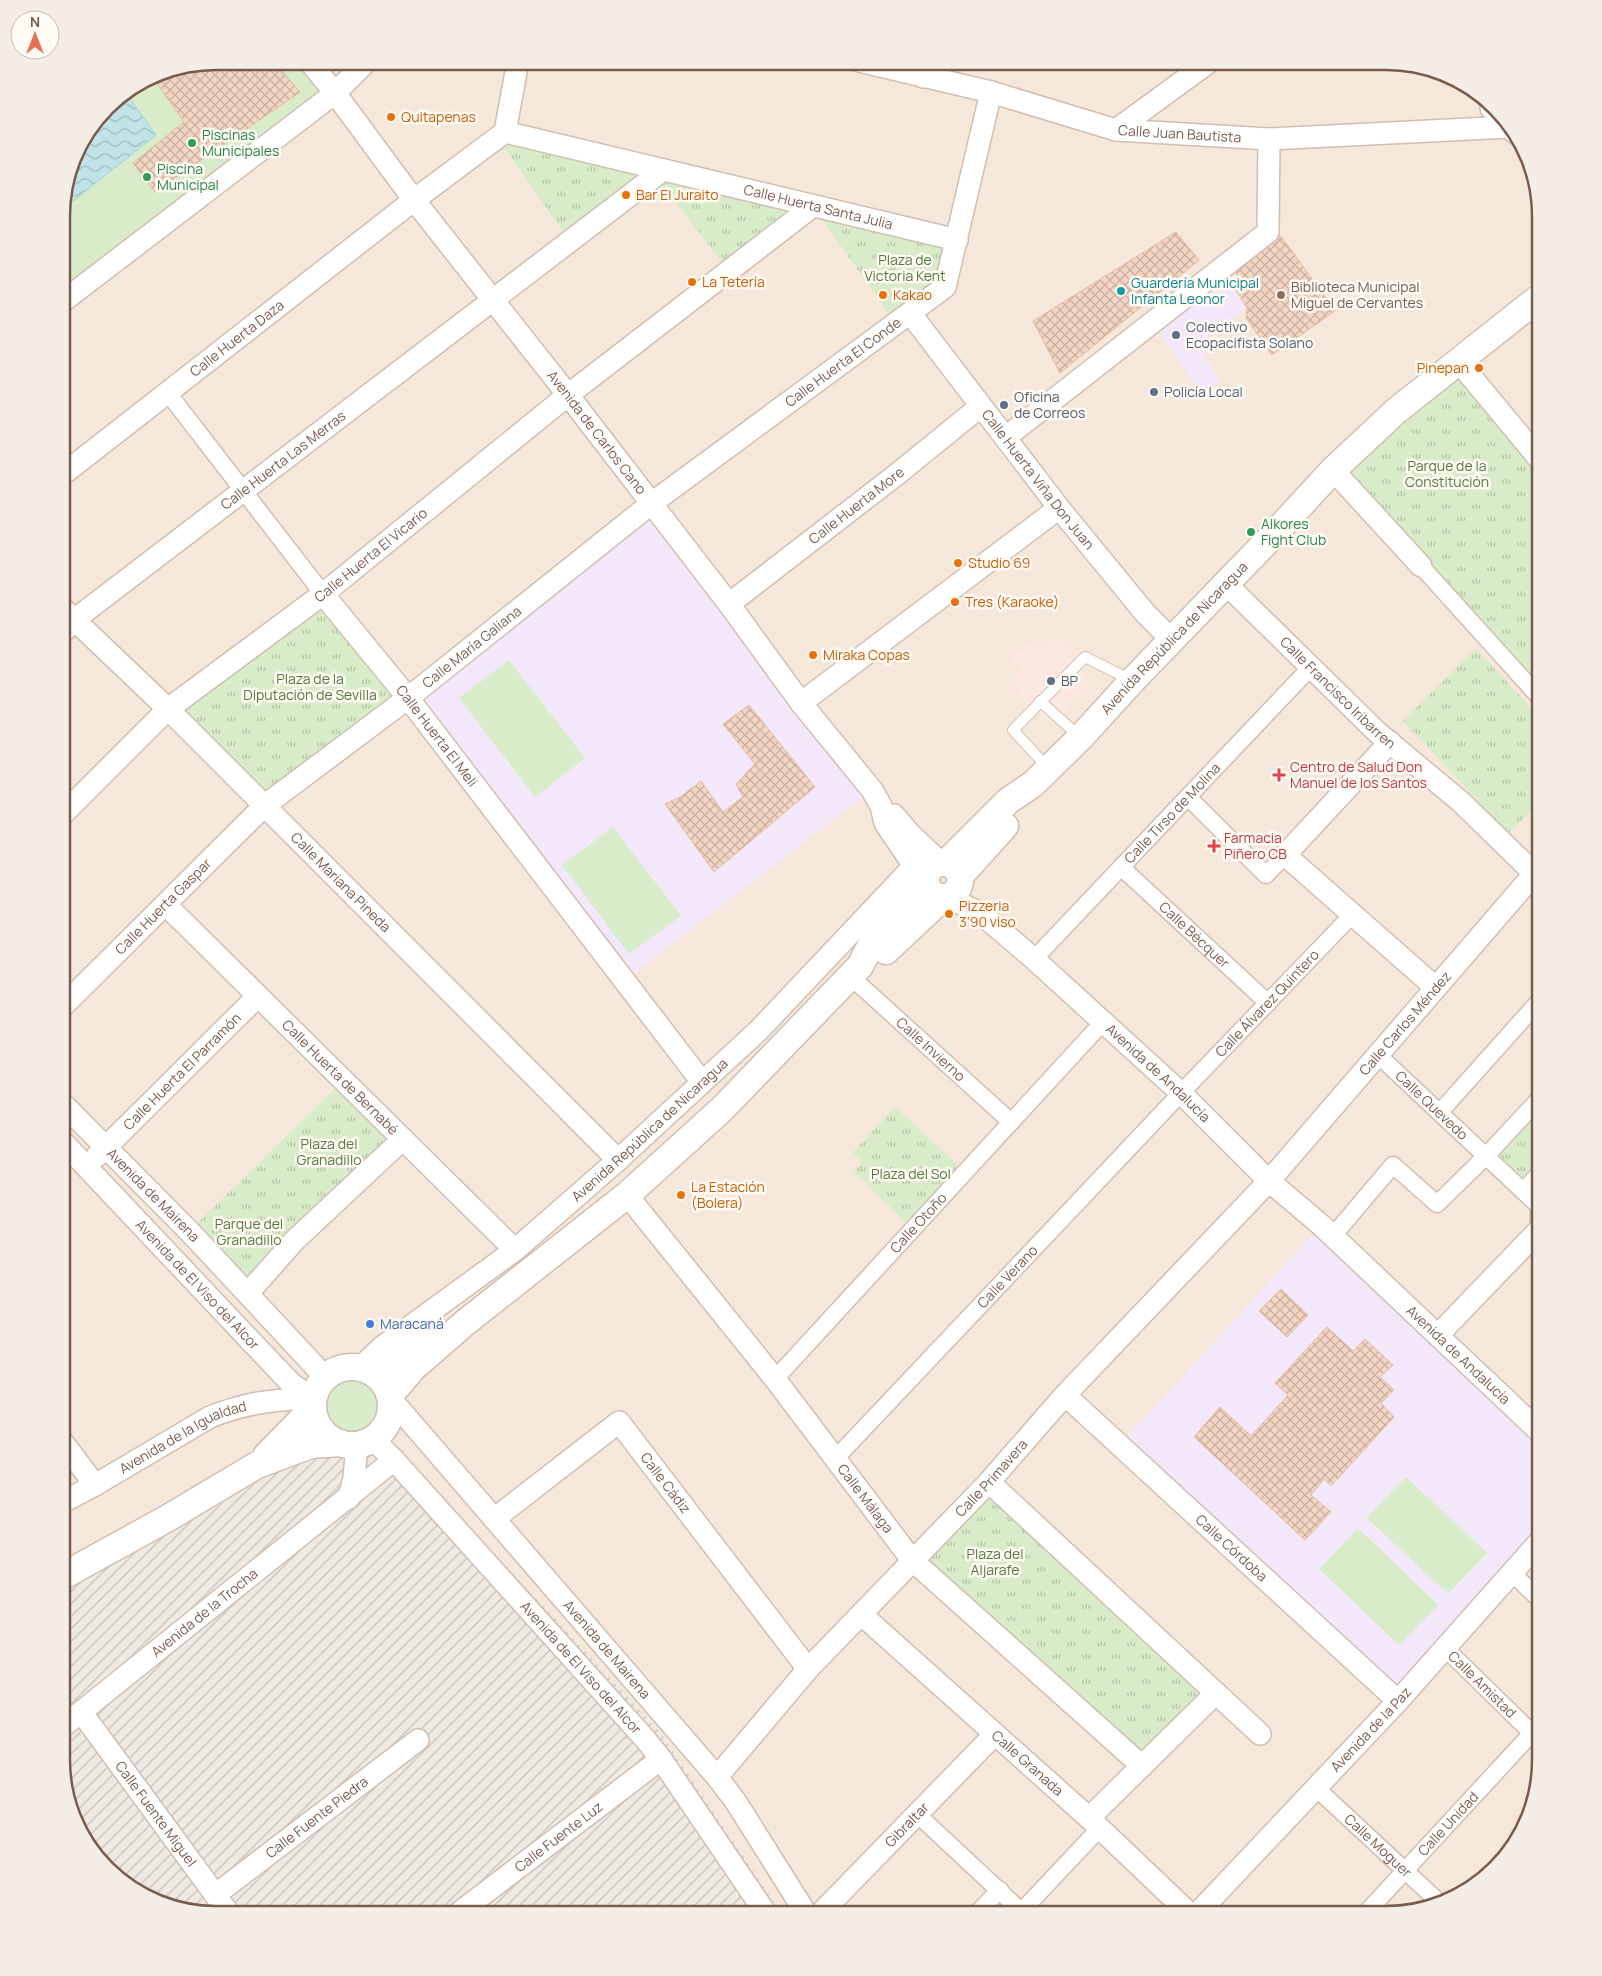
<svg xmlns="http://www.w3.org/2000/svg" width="1602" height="1976" font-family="Manrope,sans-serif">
  <defs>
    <pattern id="industrial-furrows" width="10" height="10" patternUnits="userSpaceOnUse" patternTransform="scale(1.25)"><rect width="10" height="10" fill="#efe9e4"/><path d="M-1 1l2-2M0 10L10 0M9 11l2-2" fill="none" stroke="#c7c0bb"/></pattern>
    <pattern id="park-tufts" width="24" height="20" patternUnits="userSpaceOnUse" patternTransform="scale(1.25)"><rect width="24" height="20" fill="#d8ecc9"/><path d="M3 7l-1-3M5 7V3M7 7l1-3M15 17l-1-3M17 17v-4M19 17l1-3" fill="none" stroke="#b4c2a5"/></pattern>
    <pattern id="water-waves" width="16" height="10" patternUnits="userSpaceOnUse" patternTransform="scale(1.25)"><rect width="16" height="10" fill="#bfe3e8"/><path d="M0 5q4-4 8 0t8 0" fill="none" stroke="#a0bbbe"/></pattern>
    <pattern id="building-cross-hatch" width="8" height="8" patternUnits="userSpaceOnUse" patternTransform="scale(1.25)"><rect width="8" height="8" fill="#f3d5c3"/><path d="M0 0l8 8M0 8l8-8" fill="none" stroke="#cab0a1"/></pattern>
  </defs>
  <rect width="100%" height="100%" fill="#fdf6ec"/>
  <path fill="#f5e8da" d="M216,61L1396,62L1463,82L1514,130L1533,167L1541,216V1760L1520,1837L1472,1888L1435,1907L1386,1915H783L661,1733L340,1399L223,1473L61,1566L62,206L77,148L114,100L157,73Z"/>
  <path fill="#fde8e0" d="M1058,636L1074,652L1071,658L1090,682L1053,724L1021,698L1013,680L1022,668L1011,659L1030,642L1041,651Z"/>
  <path fill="url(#industrial-furrows)" d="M372,1425L389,1439L661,1733L783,1915H216L147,1899L88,1846L69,1809L61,1760V1590L216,1507L269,1472Z"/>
  <g fill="#f3e8fa">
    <path d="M1228,279L1247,308L1198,343L1220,382L1202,395L1158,331Z"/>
    <path d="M652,503L872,790L624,981L408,698Z"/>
    <path d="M1321,1225L1541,1433V1540L1398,1701L1120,1445Z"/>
  </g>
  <g fill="#d8ecc9">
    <path d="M216,61H309L335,93L62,302V206L77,148L114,100L157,73Z"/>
    <path d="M509,660L585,758L535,797L459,698Z"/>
    <path d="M613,827L681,916L629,954L562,865Z"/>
    <circle cx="352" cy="1405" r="32"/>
    <path d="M1406,1477L1487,1553L1448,1594L1367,1518Z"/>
    <path d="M1358,1528L1438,1605L1399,1645L1319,1569Z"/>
  </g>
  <g fill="url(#park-tufts)">
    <path d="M505,132L957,240L945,287L896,324L813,206L729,271L655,176L570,241L497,138Z"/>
    <path d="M1458,361L1541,461V699L1336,470Z"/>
    <path d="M323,594L408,698L264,806L168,709Z"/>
    <path d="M1476,648L1541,719V802L1508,833L1403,721Z"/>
    <path d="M344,1080L403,1139L248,1293L189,1231Z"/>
    <path d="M1541,1097V1172L1523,1191L1486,1156Z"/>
    <path d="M895,1107L965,1172L913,1229L853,1171L862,1164L853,1152Z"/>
    <path d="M989,1482L1216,1693L1142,1766L912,1560Z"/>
    <path d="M1000,1890L1018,1915H975Z"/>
  </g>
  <path fill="url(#water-waves)" stroke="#a5d3da" d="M126,93L156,135L62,210L77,148L110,105Z"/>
  <g fill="url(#building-cross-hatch)" stroke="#e6bba3">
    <path d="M216,61H273L300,92L155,192L133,163L184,122L152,76L157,73Z"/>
    <path d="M1176,232L1199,260L1060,373L1033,321Z"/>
    <path d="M1281,236L1335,311L1272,355L1246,318L1247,308L1231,282L1238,276L1231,268Z"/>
    <path d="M749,705L815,787L714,872L665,804L680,797L701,781L723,812L743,797L736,784L755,764L723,724Z"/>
    <path d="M1281,1289L1308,1315L1287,1337L1259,1311Z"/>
    <path d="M1327,1327L1353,1351L1365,1339L1393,1365L1380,1377L1394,1390L1381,1403L1394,1417L1331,1486L1324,1479L1311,1495L1331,1512L1305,1540L1194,1437L1220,1407L1251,1436L1288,1395L1275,1383Z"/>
  </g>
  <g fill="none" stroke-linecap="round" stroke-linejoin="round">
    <g stroke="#d1beb0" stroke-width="12">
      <g id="service">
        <path d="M1040,701L1080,737"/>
        <path d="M1048,768L1013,730L1085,657L1131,680"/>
      </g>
    </g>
    <g stroke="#d1beb0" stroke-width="19">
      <g id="pedestrian">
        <path d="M168,393L323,594"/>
        <path d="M1421,566L1541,699"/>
        <path d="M1188,797L1266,875L1285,855"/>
        <path id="s1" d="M1121,867L1268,1003"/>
        <path id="s2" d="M1034,959L1311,667"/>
        <path id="s3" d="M850,976L1011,1122"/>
        <path id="s4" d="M1377,1054L1523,1191L1541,1172"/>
        <path d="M1440,1112L1541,999"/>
        <path d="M1523,1191L1539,1206V1230"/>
        <path d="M1332,1237L1393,1165L1437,1204L1486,1156L1541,1097"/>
        <path id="s5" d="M775,1379L1103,1022"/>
        <path id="s6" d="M835,1459L1181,1093L1353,914"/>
        <path d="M1511,1572L1541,1601"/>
        <path id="s7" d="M1445,1648L1541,1742"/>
        <path id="s8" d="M1315,1787L1441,1904"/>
        <path d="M917,1814L1021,1911"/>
        <path d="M975,1915L1000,1890"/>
        <path d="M1018,1915L1100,1828"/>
        <path id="s9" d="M1364,1915L1532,1733"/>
      </g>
    </g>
    <g stroke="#d1beb0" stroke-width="24">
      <g id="minor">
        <path id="s10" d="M309,61L335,93L414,200L568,395L729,604L801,703L872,790L881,806L885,823L914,866L926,876"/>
        <path id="s11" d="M859,61L991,92L1116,130L1269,139L1509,127"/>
        <path d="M923,77L944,61"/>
        <path d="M1491,108L1515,133"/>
        <path d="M1116,130L1209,62"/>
        <path id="s12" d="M505,132L957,240"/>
        <path d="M62,302L335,93L367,61"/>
        <path id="s13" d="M910,313L1059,508L1145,613L1172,640"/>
        <path d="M1458,361L1541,461"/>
        <path d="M1006,437L1268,232L1269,139"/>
        <path d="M1333,470L1421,566"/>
        <path id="s14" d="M62,475L414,200L505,132L518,61"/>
        <path id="s15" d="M1226,584L1377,732L1461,802L1541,880"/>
        <path id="s16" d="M323,594L408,698L702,1082"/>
        <path id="s17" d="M729,604L896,475L981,406"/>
        <path id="s18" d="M62,608L168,709L618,1160"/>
        <path id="s19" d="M62,633L74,620L663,170"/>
        <path d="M801,703L1059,508"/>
        <path d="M1390,742L1285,855L1435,987"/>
        <path d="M894,815L911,835L941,863"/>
        <path id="s20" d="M61,816L168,709L323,594L568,395L813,206"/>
        <path id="s21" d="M945,897L979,912L1034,959L1181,1093L1269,1181L1321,1225L1541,1433"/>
        <path id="s22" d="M166,905L515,1250"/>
        <path id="s23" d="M61,1008L264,806L408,698L652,503L945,287L991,92"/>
        <path id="s24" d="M61,1102L189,1231L325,1377"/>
        <path id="s25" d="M61,1140L283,1375L293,1385L313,1398"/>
        <path id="s26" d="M97,1156L258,996"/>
        <path id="s27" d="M627,1195L775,1379L912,1560L1142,1766"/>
        <path d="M248,1293L295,1240L403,1139"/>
        <path d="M1438,1335L1539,1230L1541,1231"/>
        <path id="s28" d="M361,1367L382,1347L515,1250L618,1160L759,1030L914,866"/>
        <path id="s29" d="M1065,1395L1398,1701"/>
        <path id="s30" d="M390,1398L717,1777L736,1802L807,1915"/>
        <path id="s31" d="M373,1439L394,1460L646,1740L661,1759L767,1915"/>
        <path d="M61,1440L95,1485"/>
        <path d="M989,1482L1260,1734"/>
        <path d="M349,1498L354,1478L357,1445"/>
        <path id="s32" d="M61,1503L95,1485L210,1417C242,1404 279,1398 313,1399"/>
        <path id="s33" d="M494,1519L619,1422L808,1669"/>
        <path id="s34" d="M862,1615L1089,1818L1191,1915"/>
        <path id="s35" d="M82,1713L230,1915"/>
        <path id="s36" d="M61,1728L394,1460"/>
        <path id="s37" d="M717,1777L808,1669L989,1482L1065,1395L1269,1181L1541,866"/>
        <path d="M1089,1818L1216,1693"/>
        <path id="s38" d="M215,1895L418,1740"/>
        <path id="s39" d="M456,1915L661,1759"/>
        <path id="s40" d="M819,1915L995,1734"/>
        <path id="s41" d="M1196,1915L1398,1701L1541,1540"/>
      </g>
    </g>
    <g stroke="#d1beb0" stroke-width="29">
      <g id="tertiary">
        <circle cx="943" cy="880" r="17"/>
        <path id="s42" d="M946,863L1008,801L1033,784L1081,737L1132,681L1276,532L1333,470L1396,411L1541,296"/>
        <path d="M960,876L1005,826"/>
        <path d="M886,951L935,905L940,897"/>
        <circle cx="352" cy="1406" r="39"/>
        <path d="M368,1370L434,1338"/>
        <path d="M390,1395L413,1368L466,1322L627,1195L722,1109L860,966L871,945L926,882"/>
        <path d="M266,1456L313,1408"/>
        <path d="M61,1577L168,1518L257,1465L311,1445L340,1443"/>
      </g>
    </g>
    <use href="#service" stroke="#fff" stroke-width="10"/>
    <use href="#pedestrian" stroke="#fff" stroke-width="16"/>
    <use href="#minor" stroke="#fff" stroke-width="21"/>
    <use href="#tertiary" stroke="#fff" stroke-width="26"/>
  </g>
  <g fill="#e8710a" stroke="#fffaf3" stroke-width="2">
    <circle cx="391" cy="117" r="5"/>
    <circle cx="626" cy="195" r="5"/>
    <circle cx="692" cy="282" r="5"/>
    <circle cx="883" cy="295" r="5"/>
    <circle cx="1479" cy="368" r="5"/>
    <circle cx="958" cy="563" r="5"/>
    <circle cx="955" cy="602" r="5"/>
    <circle cx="813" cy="655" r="5"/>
    <circle cx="949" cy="914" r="5"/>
    <circle cx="681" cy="1195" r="5"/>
  </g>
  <g fill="#2e9e5b" stroke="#fffaf3" stroke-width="2">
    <circle cx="192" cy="143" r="5"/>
    <circle cx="147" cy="177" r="5"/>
    <circle cx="1251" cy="532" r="5"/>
  </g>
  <circle fill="#0f9aa8" stroke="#fffaf3" stroke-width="2" cx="1121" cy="291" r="5"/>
  <circle fill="#8d6e63" stroke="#fffaf3" stroke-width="2" cx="1281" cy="295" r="5"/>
  <g fill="#5c6f8a" stroke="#fffaf3" stroke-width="2">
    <circle cx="1176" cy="335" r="5"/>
    <circle cx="1154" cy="392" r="5"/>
    <circle cx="1004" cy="405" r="5"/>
    <circle cx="1051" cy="681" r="5"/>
  </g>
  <g fill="#e0444e" stroke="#fffaf3" stroke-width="2">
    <path d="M1276.5 767.5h5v5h5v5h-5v5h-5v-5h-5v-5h5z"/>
    <path d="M1211.5 838.5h5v5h5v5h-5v5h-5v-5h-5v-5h5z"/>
  </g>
  <circle fill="#3f7fe0" stroke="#fffaf3" stroke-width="2" cx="370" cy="1324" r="5"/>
  <g text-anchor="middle" stroke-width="5" stroke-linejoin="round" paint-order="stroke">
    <g font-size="14" fill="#c56008" stroke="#fffaf3" text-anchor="start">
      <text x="401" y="122">Quitapenas</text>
      <text x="636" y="200">Bar El Juraito</text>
      <text x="702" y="287">La Tetería</text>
      <text x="893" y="300">Kakao</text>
      <text x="1469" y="373" text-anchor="end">Pinepan</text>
      <text x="968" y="568">Studio 69</text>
      <text x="965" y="607">Tres (Karaoke)</text>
      <text x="823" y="660">Miraka Copas</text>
      <text x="959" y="911">Pizzeria<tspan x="959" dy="16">3’90 viso</tspan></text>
      <text x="691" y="1192">La Estación<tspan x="691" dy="16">(Bolera)</tspan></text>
    </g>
    <g font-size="14" fill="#7a5c4d" stroke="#fffaf3">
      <text dy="5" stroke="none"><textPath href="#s11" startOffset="330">Calle Juan Bautista</textPath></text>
      <text dy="5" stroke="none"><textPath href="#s12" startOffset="322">Calle Huerta Santa Julia</textPath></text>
      <text dy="5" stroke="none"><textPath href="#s14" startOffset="222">Calle Huerta Daza</textPath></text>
      <text dy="5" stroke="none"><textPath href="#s23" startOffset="1016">Calle Huerta El Conde</textPath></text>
      <text dy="5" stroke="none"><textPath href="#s10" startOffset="470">Avenida de Carlos Cano</textPath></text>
      <text dy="5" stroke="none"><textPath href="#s19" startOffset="281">Calle Huerta Las Merras</textPath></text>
      <text dy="5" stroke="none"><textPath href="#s13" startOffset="210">Calle Huerta Viña Don Juan</textPath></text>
      <text dy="5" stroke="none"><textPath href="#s17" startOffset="161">Calle Huerta More</textPath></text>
      <text dy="5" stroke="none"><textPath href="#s20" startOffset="406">Calle Huerta El Vicario</textPath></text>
      <text dy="5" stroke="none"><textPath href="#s42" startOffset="321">Avenida República de Nicaragua</textPath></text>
      <text dy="5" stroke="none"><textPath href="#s23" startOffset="548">Calle María Galiana</textPath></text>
      <text dy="5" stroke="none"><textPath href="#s15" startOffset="156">Calle Francisco Iribarren</textPath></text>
      <text dy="5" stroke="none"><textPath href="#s16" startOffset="182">Calle Huerta El Meli</textPath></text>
      <text dy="5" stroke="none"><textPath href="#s2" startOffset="201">Calle Tirso de Molina</textPath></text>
      <text dy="5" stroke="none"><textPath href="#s18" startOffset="391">Calle Mariana Pineda</textPath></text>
      <text dy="5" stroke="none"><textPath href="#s23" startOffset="144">Calle Huerta Gaspar</textPath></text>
      <text dy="5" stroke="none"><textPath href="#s1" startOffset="100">Calle Bécquer</textPath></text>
      <text dy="5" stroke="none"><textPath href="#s6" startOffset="628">Calle Álvarez Quintero</textPath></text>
      <text dy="5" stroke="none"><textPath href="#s37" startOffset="1021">Calle Carlos Méndez</textPath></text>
      <text dy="5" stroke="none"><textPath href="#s3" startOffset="109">Calle Invierno</textPath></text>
      <text dy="5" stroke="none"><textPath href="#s26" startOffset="120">Calle Huerta El Parramón</textPath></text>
      <text dy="5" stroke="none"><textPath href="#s21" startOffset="278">Avenida de Andalucía</textPath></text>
      <text dy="5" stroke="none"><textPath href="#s22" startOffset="245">Calle Huerta de Bernabé</textPath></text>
      <text dy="5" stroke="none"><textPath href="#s4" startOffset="75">Calle Quevedo</textPath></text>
      <text dy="5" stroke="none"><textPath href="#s28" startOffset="374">Avenida República de Nicaragua</textPath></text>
      <text dy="5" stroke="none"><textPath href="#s24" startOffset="131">Avenida de Mairena</textPath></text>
      <text dy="5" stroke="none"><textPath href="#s5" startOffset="212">Calle Otoño</textPath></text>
      <text dy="5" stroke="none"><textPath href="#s6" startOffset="251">Calle Verano</textPath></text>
      <text dy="5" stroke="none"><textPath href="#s25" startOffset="199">Avenida de El Viso del Alcor</textPath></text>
      <text dy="5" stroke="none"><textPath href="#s21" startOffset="690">Avenida de Andalucía</textPath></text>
      <text dy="5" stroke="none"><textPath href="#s32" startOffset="139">Avenida de la Igualdad</textPath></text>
      <text dy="5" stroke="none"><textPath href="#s37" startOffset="406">Calle Primavera</textPath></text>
      <text dy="5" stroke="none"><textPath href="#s33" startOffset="235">Calle Cádiz</textPath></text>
      <text dy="5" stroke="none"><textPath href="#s27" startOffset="386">Calle Málaga</textPath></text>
      <text dy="5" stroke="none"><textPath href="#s29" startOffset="226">Calle Córdoba</textPath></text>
      <text dy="5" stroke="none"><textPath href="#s36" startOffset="184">Avenida de la Trocha</textPath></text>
      <text dy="5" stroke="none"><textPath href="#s30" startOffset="332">Avenida de Mairena</textPath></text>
      <text dy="5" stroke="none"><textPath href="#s31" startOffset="309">Avenida de El Viso del Alcor</textPath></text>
      <text dy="5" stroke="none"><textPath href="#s7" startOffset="52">Calle Amistad</textPath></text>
      <text dy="5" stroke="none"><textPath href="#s41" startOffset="255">Avenida de la Paz</textPath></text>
      <text dy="5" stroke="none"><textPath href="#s34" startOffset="222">Calle Granada</textPath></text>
      <text dy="5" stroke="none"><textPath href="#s35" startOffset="125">Calle Fuente Miguel</textPath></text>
      <text dy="5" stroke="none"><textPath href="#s38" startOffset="128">Calle Fuente Piedra</textPath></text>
      <text dy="5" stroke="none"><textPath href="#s40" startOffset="126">Gibraltar</textPath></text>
      <text dy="5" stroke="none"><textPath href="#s9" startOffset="124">Calle Unidad</textPath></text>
      <text dy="5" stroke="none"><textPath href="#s39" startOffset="129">Calle Fuente Luz</textPath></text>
      <text dy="5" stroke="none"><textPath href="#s8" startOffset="86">Calle Moguer</textPath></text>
    </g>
    <g font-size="14" fill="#27864d" stroke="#fffaf3" text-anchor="start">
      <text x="202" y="140">Piscinas<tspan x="202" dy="16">Municipales</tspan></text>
      <text x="157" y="174">Piscina<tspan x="157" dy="16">Municipal</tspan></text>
      <text x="1261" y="529">Alkores<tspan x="1261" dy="16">Fight Club</tspan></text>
    </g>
    <g font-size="14" fill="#537a41" stroke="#fffaf3">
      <text x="905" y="265">Plaza de<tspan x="905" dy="16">Victoria Kent</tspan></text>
      <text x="1447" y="471">Parque de la<tspan x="1447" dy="16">Constitución</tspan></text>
      <text x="310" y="684">Plaza de la<tspan x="310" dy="16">Diputación de Sevilla</tspan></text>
      <text x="329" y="1149">Plaza del<tspan x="329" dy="16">Granadillo</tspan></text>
      <text x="911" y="1179">Plaza del Sol</text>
      <text x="249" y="1229">Parque del<tspan x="249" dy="16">Granadillo</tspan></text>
      <text x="995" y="1559">Plaza del<tspan x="995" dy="16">Aljarafe</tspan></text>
    </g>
    <g font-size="14" fill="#0d838f" stroke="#fffaf3" text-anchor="start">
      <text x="1131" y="288">Guardería Municipal<tspan x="1131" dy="16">Infanta Leonor</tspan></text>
    </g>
    <g font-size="14" fill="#785e54" stroke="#fffaf3" text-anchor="start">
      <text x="1291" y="292">Biblioteca Municipal<tspan x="1291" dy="16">Miguel de Cervantes</tspan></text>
    </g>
    <g font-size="14" fill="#4e5e75" stroke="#fffaf3" text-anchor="start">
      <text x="1186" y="332">Colectivo<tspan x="1186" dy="16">Ecopacifista Solano</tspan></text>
      <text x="1164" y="397">Policía Local</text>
      <text x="1014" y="402">Oficina<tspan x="1014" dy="16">de Correos</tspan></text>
      <text x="1061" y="686">BP</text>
    </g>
    <g font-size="14" fill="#be3a42" stroke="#fffaf3" text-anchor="start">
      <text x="1290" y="772">Centro de Salud Don<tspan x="1290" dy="16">Manuel de los Santos</tspan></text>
      <text x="1224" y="843">Farmacia<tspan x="1224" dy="16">Piñero CB</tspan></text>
    </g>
    <g font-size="14" fill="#366cbe" stroke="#fffaf3" text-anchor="start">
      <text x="380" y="1329">Maracaná</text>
    </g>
  </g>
  <path d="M0 0H1602V1976H0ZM216 70H1386A146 146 0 0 1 1532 216V1760A146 146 0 0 1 1386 1906H216A146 146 0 0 1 70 1760V216A146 146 0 0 1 216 70Z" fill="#f4ede6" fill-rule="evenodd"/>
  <path fill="none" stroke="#7a5c4d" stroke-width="2.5" d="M216 70H1386A146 146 0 0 1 1532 216V1760A146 146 0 0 1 1386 1906H216A146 146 0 0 1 70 1760V216A146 146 0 0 1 216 70Z"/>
  <g transform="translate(35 35)"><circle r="24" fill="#fffaf3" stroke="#cabbb1"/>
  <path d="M0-4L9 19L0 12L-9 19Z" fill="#e76f51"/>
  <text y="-8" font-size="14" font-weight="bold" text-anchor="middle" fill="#7a5c4d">N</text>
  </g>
</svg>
